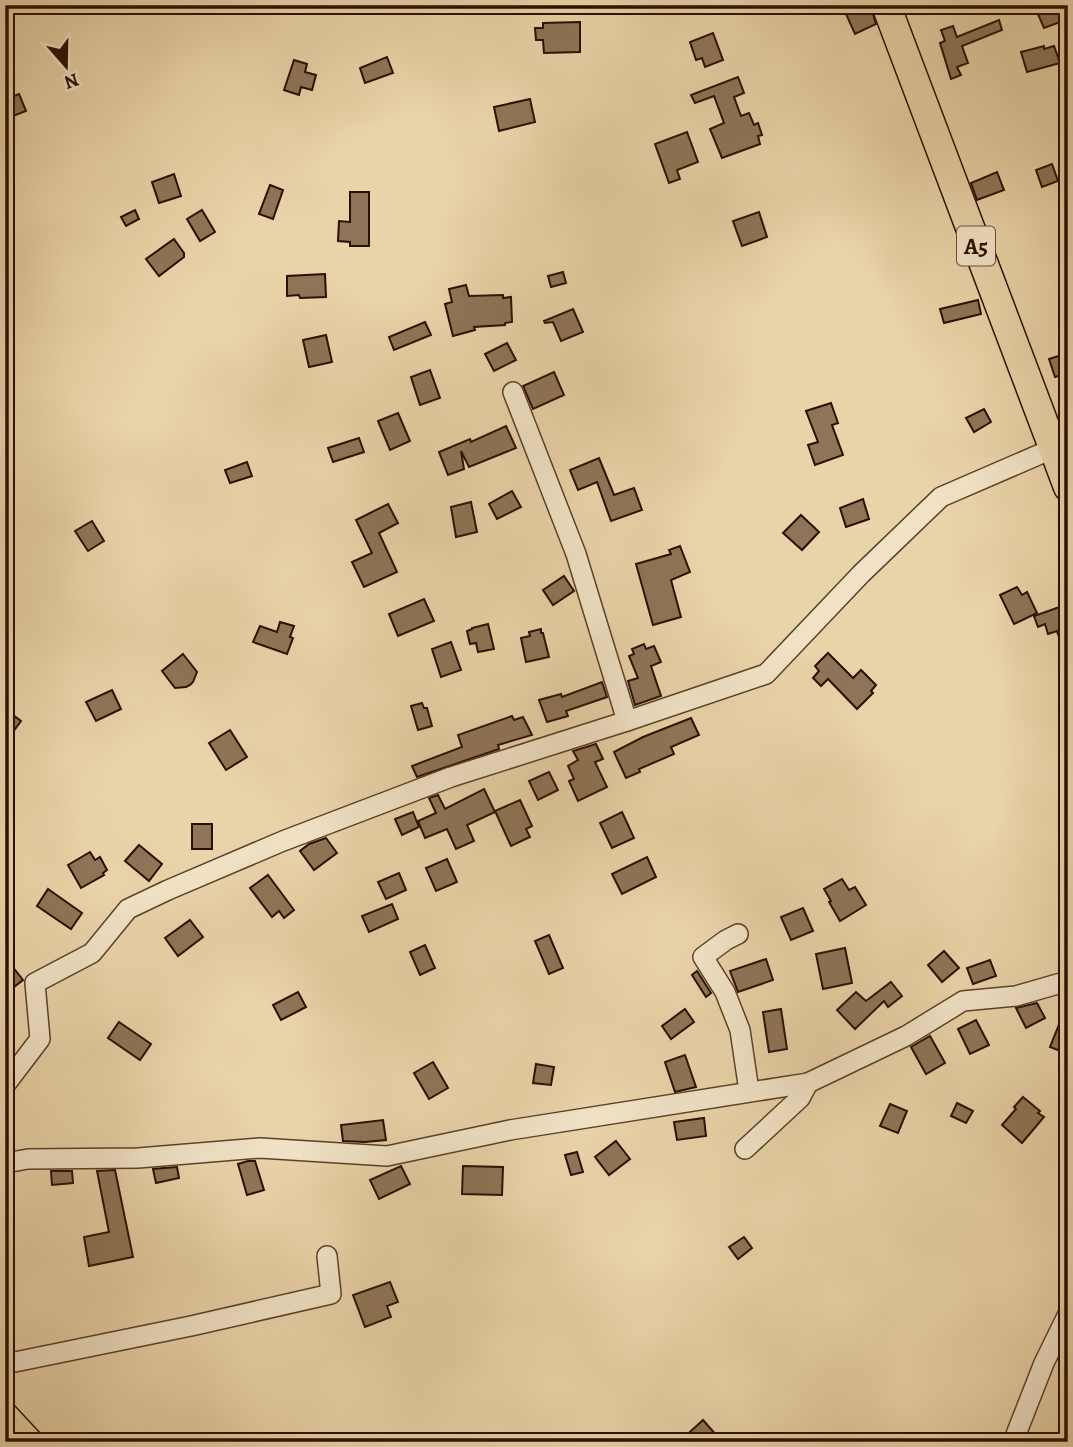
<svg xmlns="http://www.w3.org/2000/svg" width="1073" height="1447" font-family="Alegreya,serif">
  <rect width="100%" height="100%" fill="#e9d3a8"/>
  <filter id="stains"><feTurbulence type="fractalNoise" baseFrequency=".00286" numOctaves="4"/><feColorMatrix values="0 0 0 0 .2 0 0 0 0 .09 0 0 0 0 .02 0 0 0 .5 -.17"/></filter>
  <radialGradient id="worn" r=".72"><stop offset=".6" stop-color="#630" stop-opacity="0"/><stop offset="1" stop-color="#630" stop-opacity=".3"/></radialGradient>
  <g fill="#8e7557" stroke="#2b0f00" stroke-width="2">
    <path d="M842,5H870L876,24L855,34Z"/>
    <path d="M1034,5H1065L1068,19L1044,28Z"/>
    <path d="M999,20L1002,30L962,46L968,63L957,67L961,75L951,79L940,43L945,41L941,30L953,26L957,37Z"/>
    <path d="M580,22V52L544,53L543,40H536L535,28H543V23Z"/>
    <path d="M713,33L723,60L705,67L702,58L696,60L690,42Z"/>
    <path d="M1044,46V49L1054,46L1060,63L1027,72L1021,52Z"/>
    <path d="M387,57L393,73L365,83L360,68Z"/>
    <path d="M294,60L307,64L305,72L316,75L312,90L301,87L299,95L284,90Z"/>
    <path d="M738,77L744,93L734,97L741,116L749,113L754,125L758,123L762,135L758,136L760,144L722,158L710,129L724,123L714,96L695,103L691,95Z"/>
    <path d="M19,94L26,111L13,116L6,99Z"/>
    <path d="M530,99L535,122L499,131L494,107Z"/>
    <path d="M687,132L698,162L677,170L680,179L669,183L655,144Z"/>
    <path d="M1052,164L1058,181L1042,187L1036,170Z"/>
    <path d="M997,172L1004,190L977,200L971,183Z"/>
    <path d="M174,174L181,196L159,203L152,182Z"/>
    <path d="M270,185L283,190L273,219L259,214Z"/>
    <path d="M350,192H369V246H350V242L338,241L339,221L350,222Z"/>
    <path d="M135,210L139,219L126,226L121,217Z"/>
    <path d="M202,210L215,232L200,241L187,219Z"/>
    <path d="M759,212L767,237L742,246L733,221Z"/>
    <path d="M174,239L184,253V257L159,276L146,259Z"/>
    <path d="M563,272L566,283L551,287L548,276Z"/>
    <path d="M325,274L326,297L300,298L299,295L287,296V276Z"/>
    <path d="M466,285L469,296L503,295V298L511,297L512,322L505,323V325L474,327L475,330L453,336L445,304L452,302L449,289Z"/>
    <path d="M978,300L981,314L944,323L940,309Z"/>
    <path d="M573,309L583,332L561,341L553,322L545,323L544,321Z"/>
    <path d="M425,322L431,335L394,350L389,337Z"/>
    <path d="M326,335L332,362L309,367L303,340Z"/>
    <path d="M507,343L516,360L494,371L485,354Z"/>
    <path d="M1068,353V373L1055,377L1049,359Z"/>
    <path d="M430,370L440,398L420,405L411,377Z"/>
    <path d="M554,372L564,395L533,409L523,386Z"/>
    <path d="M831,403L838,423L832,425L843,455L815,465L808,445L818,442L806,411Z"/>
    <path d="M984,409L991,422L974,432L966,418Z"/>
    <path d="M398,413L410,441L390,450L378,421Z"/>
    <path d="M506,426L516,448L469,467L461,451L464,469L448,475L439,452L470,439L471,442Z"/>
    <path d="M359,438L364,452L333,462L328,448Z"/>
    <path d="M599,458L614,495L634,488L642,510L611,521L597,482L578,490L570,470Z"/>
    <path d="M247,462L252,476L230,483L225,470Z"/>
    <path d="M512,491L521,507L497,519L489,504Z"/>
    <path d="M863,499L869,519L846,527L840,508Z"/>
    <path d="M471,502L477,532L456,537L451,507Z"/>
    <path d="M388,504L398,523L379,533L397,572L364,587L352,562L372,553L356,520Z"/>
    <path d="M801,515L819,532L802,550L783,533Z"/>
    <path d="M92,521L104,541L88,551L75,531Z"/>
    <path d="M680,546L690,572L671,580L681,617L653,625L636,564L671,554L669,550Z"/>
    <path d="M564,576L574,591L553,605L543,590Z"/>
    <path d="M1017,587L1022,595L1027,592L1037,613L1014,624L1000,595Z"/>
    <path d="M424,599L434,621L398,636L389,614Z"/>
    <path d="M1068,604V637L1060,640L1057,631L1048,634L1045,624L1038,627L1034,616Z"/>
    <path d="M280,622L294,626L290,637L293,638L287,654L253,642L260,626L277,632Z"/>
    <path d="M488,624L494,649L478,652L476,643L470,644L467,631L472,629V628Z"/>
    <path d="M541,629V633H543L549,657L526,662L521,638L530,636L529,632Z"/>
    <path d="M451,642L461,670L441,677L432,649Z"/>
    <path d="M644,644L646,649L654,646L661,662L651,666L661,696L635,705L628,681L638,678L629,656L634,654L632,649Z"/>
    <path d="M828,653L853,678L861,670L876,685L871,691L873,693L857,709L828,679L821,686L813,678L819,671L815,666Z"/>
    <path d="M183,654L197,672L193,682L190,685L186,687L175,688L162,671Z"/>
    <path d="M602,682L607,697L566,711L568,716L547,722L539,700L561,694L562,697Z"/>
    <path d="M112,690L121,709L96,721L86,702Z"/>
    <path d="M422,703L424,708H427L432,726L418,730L411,706Z"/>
    <path d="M5,709L21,721L5,743Z"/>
    <path d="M512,716L514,720L523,717L532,735L498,745L499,749L417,777L412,766L462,747L458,735Z"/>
    <path d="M691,718L699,735L671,747L674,754L639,769L640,772L626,778L614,752L643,737Z"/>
    <path d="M230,730L247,757L226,770L209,743Z"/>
    <path d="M596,744L603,759L595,762L607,787L578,801L569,781L574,779L568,766L578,760L573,751Z"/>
    <path d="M549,772L558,790L538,800L529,781Z"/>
    <path d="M484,789L495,812L467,825L474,841L456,849L447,829L425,838L418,821L436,813L429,798L438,795L445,809Z"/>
    <path d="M520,800L532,826L526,829L530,837L511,846L495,811Z"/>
    <path d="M413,812L419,827L402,835L395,819Z"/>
    <path d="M622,812L634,838L612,848L600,823Z"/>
    <rect x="192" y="824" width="20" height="25"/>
    <path d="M326,838L337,853L314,870L300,851L309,844Z"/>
    <path d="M139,845L162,864L149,881L125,861Z"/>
    <path d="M90,852L95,860L100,857L107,870L103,873L104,875L81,888L68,865Z"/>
    <path d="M647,857L656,877L622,894L612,874Z"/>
    <path d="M447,859L457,882L436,891L426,868Z"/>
    <path d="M399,873L406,890L386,899L378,882Z"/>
    <path d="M268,875L294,910L284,918L279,911L272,917L250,888Z"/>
    <path d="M842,879L849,890L855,887L866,905L840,921L829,902L831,901L824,889Z"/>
    <path d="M48,889L82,913L71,929L37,906Z"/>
    <path d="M392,904L398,919L369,932L362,916Z"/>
    <path d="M803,908L813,931L791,940L781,917Z"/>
    <path d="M190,920L203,937L178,956L165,938Z"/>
    <path d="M549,935L563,968L549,974L535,941Z"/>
    <path d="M425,945L435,968L420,975L410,952Z"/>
    <path d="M845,948L852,983L823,989L816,954Z"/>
    <path d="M944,951L959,968L942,982L928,965Z"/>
    <path d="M5,957L23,980L5,994Z"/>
    <path d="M766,959L773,980L738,992L730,971Z"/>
    <path d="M990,960L996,976L973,984L967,968Z"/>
    <path d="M697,971L711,993L706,997L692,975Z"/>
    <path d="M891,982L902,996L888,1007L884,1001L855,1029L837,1010L856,992L866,1001Z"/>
    <path d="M298,992L306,1007L281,1020L273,1005Z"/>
    <path d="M1037,1003L1045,1018L1026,1028L1016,1008Z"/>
    <path d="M685,1009L694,1022L671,1039L662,1026Z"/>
    <path d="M781,1009L787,1049L769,1052L763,1012Z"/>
    <path d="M976,1020L989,1045L970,1054L958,1029Z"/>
    <path d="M119,1022L151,1044L140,1060L108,1038Z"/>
    <path d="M1060,1022L1068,1025V1054L1050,1047Z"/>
    <path d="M930,1036L945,1063L926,1074L911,1047Z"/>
    <path d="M685,1055L696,1087L675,1092L665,1062Z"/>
    <path d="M433,1062L448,1088L429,1099L414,1073Z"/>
    <path d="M536,1064L554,1067L551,1085L533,1083Z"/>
    <path d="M1023,1097L1040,1111L1038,1113L1044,1117L1022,1143L1002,1125L1016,1109L1014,1107Z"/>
    <path d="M957,1103L973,1111L966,1123L951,1116Z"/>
    <path d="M890,1104L907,1111L898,1133L880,1126Z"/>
    <path d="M704,1118L706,1136L677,1140L674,1122Z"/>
    <path d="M383,1120L386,1140L365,1142L343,1141L341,1125Z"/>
    <path d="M616,1141L630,1159L609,1175L595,1157Z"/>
    <path d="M577,1152L583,1172L571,1175L565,1155Z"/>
    <path d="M248,1161H255L264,1190L247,1195L238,1164Z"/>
    <path d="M401,1166L410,1184L379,1199L370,1180Z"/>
    <path d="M463,1166L503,1167L502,1195L462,1194Z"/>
    <path d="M177,1167L179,1178L156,1183L153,1169Z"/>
    <path d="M115,1170L133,1257L89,1266L84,1237L109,1232L97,1171Z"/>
    <path d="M51,1171H72L73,1183L52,1185Z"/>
    <path d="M744,1237L752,1248L738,1259L729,1247Z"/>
    <path d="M390,1282L398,1302L387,1306L391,1317L365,1327L353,1295Z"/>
    <path d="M703,1420L717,1436L711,1442H679Z"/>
  </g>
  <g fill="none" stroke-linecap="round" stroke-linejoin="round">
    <g stroke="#5a402a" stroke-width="22">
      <g id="minor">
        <path d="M513,392L576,554L627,721"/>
        <path d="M738,934L726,940L703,957L725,992L740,1030L749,1091"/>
        <path d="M5,1085L40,1039L35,983L92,953L128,909L168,890L283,841L451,777L627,721L766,674L861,574L941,497L1052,449"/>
        <path d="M745,1149L800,1098L808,1083"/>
        <path d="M5,1163L28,1159L138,1158L260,1148L387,1156L510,1130L808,1083L906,1036L963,1001L1016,996L1068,981"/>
        <path d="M5,1364L191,1326L331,1294L327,1256"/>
        <path d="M1013,1442L1044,1363L1068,1314"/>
      </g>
    </g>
    <g stroke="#2b0f00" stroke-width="27">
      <path id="major" d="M5,1414L31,1442"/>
    </g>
    <g stroke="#2b0f00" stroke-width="31">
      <path id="highway" d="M886,5L1068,487"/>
    </g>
    <use href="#minor" stroke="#f1e2c6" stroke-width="19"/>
    <use href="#major" stroke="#e9d3a8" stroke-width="24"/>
    <use href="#highway" stroke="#e9d3a8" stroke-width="28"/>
  </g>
  <g text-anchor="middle" stroke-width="5" stroke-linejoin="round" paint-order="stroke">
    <rect fill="#f1e2c6" stroke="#664e3b" stroke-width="2" x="957" y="226.5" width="38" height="39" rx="5"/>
    <g font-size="23" font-weight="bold" fill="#2b0f00">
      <text x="976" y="254">A5</text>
    </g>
  </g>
  <rect width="1073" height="1447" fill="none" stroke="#e9d3a8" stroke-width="28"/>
  <rect x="7" y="7" width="1059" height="1433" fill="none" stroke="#2b0f00" stroke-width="3.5"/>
  <rect x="14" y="14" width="1045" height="1419" fill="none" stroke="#2b0f00" stroke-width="2"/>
  <g transform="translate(66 66) rotate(160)" stroke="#f1e2c6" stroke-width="5" paint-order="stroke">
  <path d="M0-5L12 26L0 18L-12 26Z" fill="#2b0f00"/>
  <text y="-10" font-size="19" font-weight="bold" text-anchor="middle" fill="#2b0f00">N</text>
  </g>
  <rect width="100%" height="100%" filter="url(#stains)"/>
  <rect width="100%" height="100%" fill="url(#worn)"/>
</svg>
